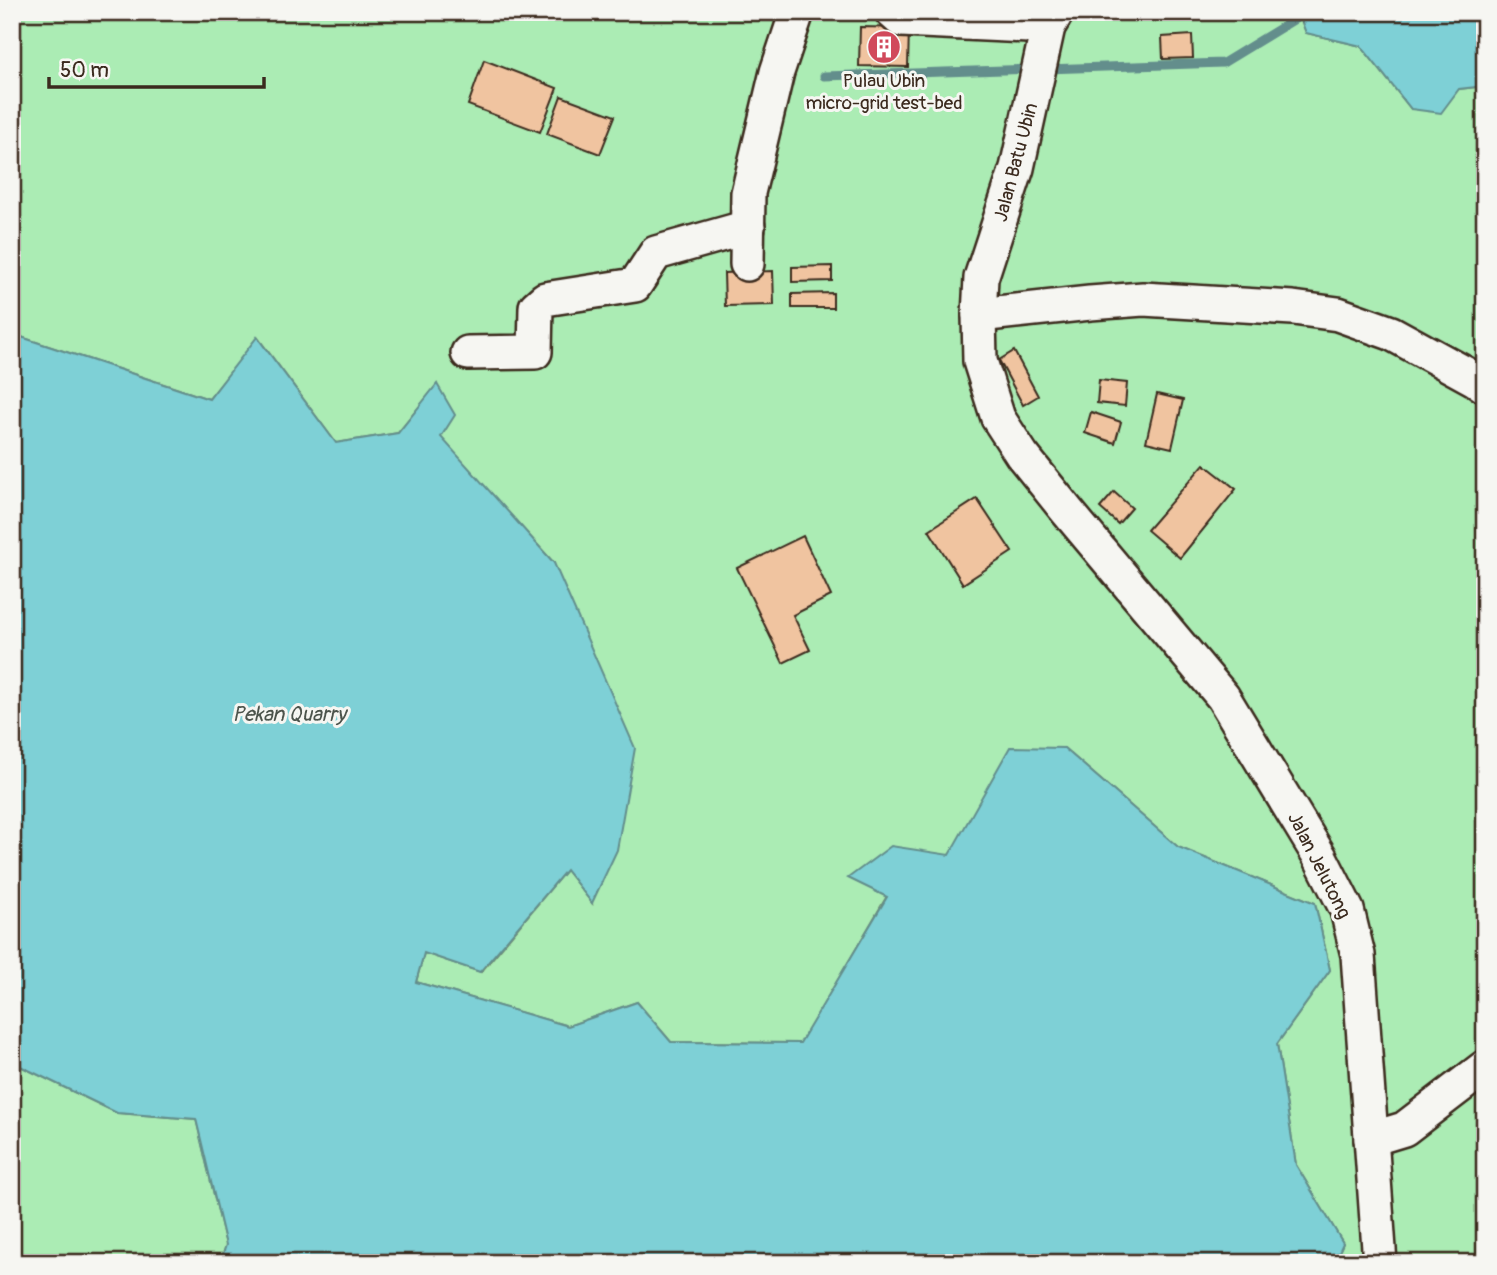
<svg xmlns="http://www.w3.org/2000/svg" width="1497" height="1275" font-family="Pangolin,sans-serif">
  <rect width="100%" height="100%" fill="#f4e7d9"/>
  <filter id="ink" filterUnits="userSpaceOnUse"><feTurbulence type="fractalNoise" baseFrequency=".0143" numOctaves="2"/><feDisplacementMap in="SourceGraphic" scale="14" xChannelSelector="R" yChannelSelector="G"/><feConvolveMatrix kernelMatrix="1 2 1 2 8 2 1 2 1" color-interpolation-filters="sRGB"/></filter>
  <g filter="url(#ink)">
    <g fill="#abecb4" stroke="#738b69" stroke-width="2">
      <path d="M12,12H1298L1306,33L1361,46L1411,109L1459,89L1485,86V1263H1334L1343,1243L1296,1165L1277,1044L1330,970L1315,903L1178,847L1064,748L950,854L904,883L849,878L887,896L801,1043L671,1042L637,1002L568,1026L416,982L424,953L481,972L566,870L592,903L554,563L440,437L437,385L398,433L336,443L258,338L209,399L12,334Z"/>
      <path d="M12,1062L117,1113L196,1119L226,1245L220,1263H12Z"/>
    </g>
    <g fill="#7ed0d6" stroke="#638e8c" stroke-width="2">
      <path d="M1298,12H1485V86L1459,89L1441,113L1411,109L1361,46L1306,33Z"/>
      <path d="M12,334L209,399L257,337L336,443L398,433L437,384L455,415L441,437L554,563L635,748L617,850L592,903L566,870L480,972L424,953L416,982L568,1026L637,1002L671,1042L800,1043L887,897L848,878L891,846L949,855L1010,747L1064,748L1178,847L1315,903L1330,970L1277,1044L1296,1165L1343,1243L1334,1263H220L226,1245L196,1119L117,1113L12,1062Z"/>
    </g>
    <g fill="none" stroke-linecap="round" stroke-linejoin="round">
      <g stroke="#638e8c" stroke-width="9">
        <path d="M1046,69L1223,63L1300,16"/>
        <path d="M824,76L1032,69"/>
      </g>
    </g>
    <g fill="#f0c4a0" stroke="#3b2a1e" stroke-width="2">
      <rect x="1152" y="12" width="48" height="3"/>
      <path d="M860,27L909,28L908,67L859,66Z"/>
      <path d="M1192,35L1193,58L1163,59L1162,37Z"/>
      <path d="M484,60L557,88L540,132L468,105Z"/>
      <path d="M561,96L615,116L600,154L547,134Z"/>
      <path d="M832,266V281L792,282V267Z"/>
      <path d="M773,271L774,305L725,306L724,273Z"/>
      <path d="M833,293V308H792V294Z"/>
      <path d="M1014,351L1038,396L1023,405L999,360Z"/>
      <path d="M1099,380L1127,383L1125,406L1097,403Z"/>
      <path d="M1157,394L1183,400L1172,448L1146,442Z"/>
      <path d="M1091,412L1121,422L1115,443L1085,433Z"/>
      <path d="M1204,464L1236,489L1180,558L1147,530Z"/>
      <path d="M1114,492L1132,508L1118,524L1100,508Z"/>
      <path d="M977,499L1012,552L963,584L929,530Z"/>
      <path d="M803,536L831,596L793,615L810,650L783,663L737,568Z"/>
    </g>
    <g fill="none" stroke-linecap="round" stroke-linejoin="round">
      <g stroke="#3b2a1e" stroke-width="38">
        <g id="minor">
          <path d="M892,12L901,20L1048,27"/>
          <path d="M1057,12L1048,27L1017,168L981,278L979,315L980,361L998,418L1022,455L1067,511L1223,697L1320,857L1347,910L1358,955L1380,1263"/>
          <path d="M747,264L748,193L777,72L797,12"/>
          <path d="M979,315L1090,303L1143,299L1293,308L1338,314L1391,333L1475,379L1485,386"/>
          <path d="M468,353L535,352L536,307L545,299L635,285L656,253L748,227"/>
          <path d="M1371,1139L1404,1129L1485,1067"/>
        </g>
      </g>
      <use href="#minor" stroke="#f6f6f2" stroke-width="33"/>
    </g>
  </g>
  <defs>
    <g id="building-disc" transform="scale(1.75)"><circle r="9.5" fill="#d1495b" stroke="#f6f6f2"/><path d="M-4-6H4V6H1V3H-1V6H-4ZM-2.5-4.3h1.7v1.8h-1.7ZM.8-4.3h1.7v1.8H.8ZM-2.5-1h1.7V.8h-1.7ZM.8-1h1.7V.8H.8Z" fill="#fff"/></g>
  </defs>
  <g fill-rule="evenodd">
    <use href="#building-disc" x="884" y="47"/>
  </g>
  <g text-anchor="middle" stroke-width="6" stroke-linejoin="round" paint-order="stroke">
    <g font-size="19" fill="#3b2a1e" stroke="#f6f6f2">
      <text x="884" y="87">Pulau Ubin<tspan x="884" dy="22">micro-grid test-bed</tspan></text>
    </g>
    <g font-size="19" fill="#3b2a1e" stroke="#f6f6f2">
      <text transform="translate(1015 162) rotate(-75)" y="7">Jalan Batu Ubin</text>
      <text transform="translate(1320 865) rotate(63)" y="7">Jalan Jelutong</text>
    </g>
    <g font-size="21" font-style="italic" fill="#4c544c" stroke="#f6f6f2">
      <text x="289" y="721">Pekan Quarry</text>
    </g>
  </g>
  <rect width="1497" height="1275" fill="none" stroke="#f6f6f2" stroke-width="42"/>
  <rect x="21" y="21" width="1455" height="1233" fill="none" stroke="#3b2a1e" stroke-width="2.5" filter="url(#ink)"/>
  <path d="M49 77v10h215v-10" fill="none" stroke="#3b2a1e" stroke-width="3.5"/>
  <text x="60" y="77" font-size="21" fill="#3b2a1e" stroke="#f6f6f2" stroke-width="5" paint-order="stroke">50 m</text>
</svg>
